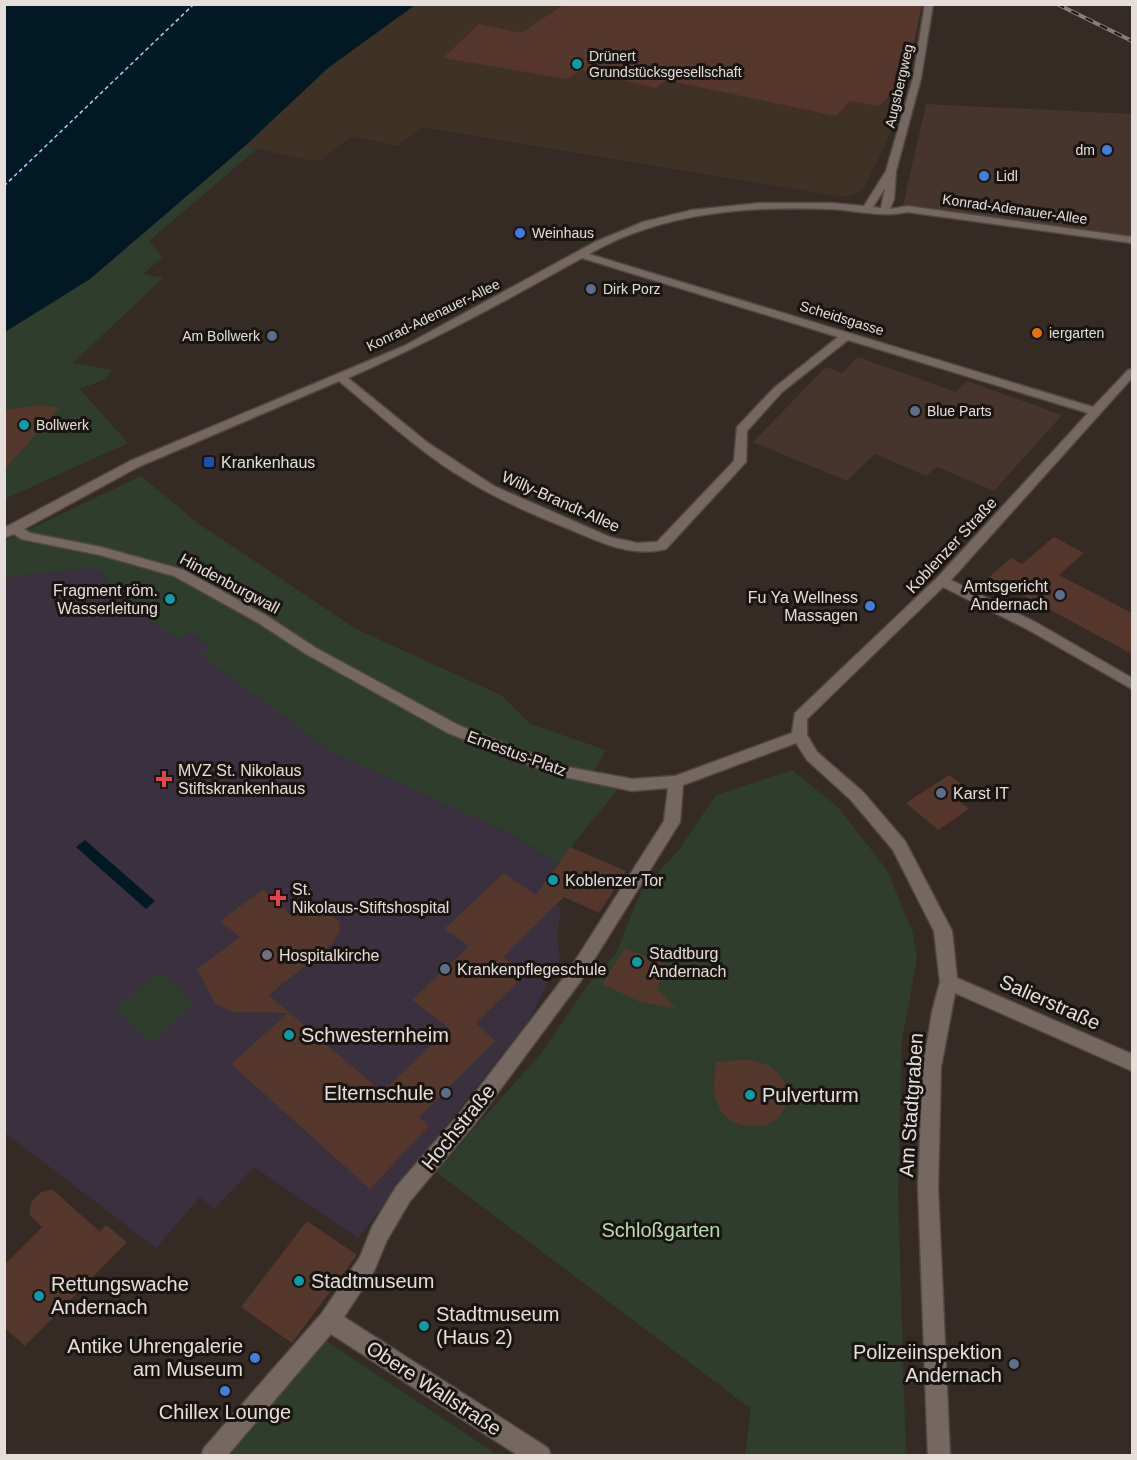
<svg xmlns="http://www.w3.org/2000/svg" width="1137" height="1460" font-family="Arial,sans-serif">
  <rect width="100%" height="100%" fill="#362a24"/>
  <g fill="#47342d">
    <path d="M926,104L1132,114V236L903,205Z"/>
    <path d="M858,357L956,392L967,381L1062,415L994,491L937,467L926,476L875,454L847,481L753,442L826,367L842,373Z"/>
  </g>
  <path fill="#403125" d="M415,5H921L903,96L884,148L862,191L845,197L421,127L398,146L352,136L321,160H308L245,146L328,68Z"/>
  <path fill="#3a303f" d="M94,567L148,620L189,631L211,647L200,654L558,863L542,887L561,909L557,936L560,959L529,1020L358,1238L254,1167L214,1209L200,1197L156,1248L5,1133L4,578Z"/>
  <g fill="#2e3d2c">
    <path d="M245,146L257,149L149,241L163,257L143,274L163,278L73,363L113,370L103,380L80,389L128,443L5,499L4,332L90,279Z"/>
    <path d="M141,476L199,524L356,629L501,695L530,724L606,750L588,781L619,788L558,863L506,832L333,752L199,654L210,646L189,632L178,639L148,620L94,567L5,578V541Z"/>
    <path d="M792,770L838,807L887,870L913,933L917,959L902,1041L898,1194L906,1455H745L751,1409L436,1172L542,1052L588,985L616,953L641,891L678,851L716,795Z"/>
    <path d="M160,971L195,1002L151,1043L115,1009Z"/>
    <path d="M326,1341L498,1455L226,1456Z"/>
  </g>
  <g fill="#011924">
    <path d="M5,4H415V5L328,68L245,146L90,279L5,332Z"/>
    <path d="M85,840L155,901L146,909L76,847Z"/>
  </g>
  <g fill="none" stroke-linecap="round" stroke-linejoin="round">
    <path stroke="#99d8f8" stroke-width="1.5" stroke-dasharray="4 3" stroke-linecap="butt" d="M4,186L194,4"/>
  </g>
  <g fill="#55372b">
    <path d="M565,4H922L911,58L893,77L906,79L879,106L850,101L836,116L666,80L656,88L581,70L568,79L443,58L479,24L521,33Z"/>
    <path d="M39,405L59,408L4,470V410Z"/>
    <path d="M1054,537L1084,553L1059,575L1132,613V654L989,577L1011,558L1022,564Z"/>
    <path d="M949,775L968,789L955,798L969,809L938,830L906,803Z"/>
    <path d="M570,847L626,871L599,913L564,897L503,957L526,974L476,1023L495,1041L419,1117L429,1126L370,1189L231,1064L288,1013L234,1012L215,1004L197,969L240,937L220,921L263,889L290,914L316,907L339,921L340,930L332,944L269,995L382,1092L449,1028L412,1000L469,946L444,929L504,873L536,895Z"/>
    <path d="M625,948L669,966L657,988L676,1009L640,1002L602,984Z"/>
    <path d="M747,1059L769,1065L779,1074L786,1085L788,1098L785,1109L777,1119L765,1126L740,1125L730,1120L721,1112L713,1092L716,1062Z"/>
    <path d="M53,1190L100,1232L106,1225L127,1242L25,1346L4,1327V1265L42,1227L29,1214L32,1201L41,1192Z"/>
    <path d="M307,1221L357,1255L292,1343L241,1307Z"/>
  </g>
  <g fill="none" stroke-linecap="round" stroke-linejoin="round">
    <g stroke="#524742" stroke-width="3">
      <path id="minor" d="M925,4H933L921,78L896,171L894,199L890,209L907,206L1132,237V243L907,212C882,218 855,210 830,209C747,206 663,212 589,254L1093,407L1128,370L1132,369V378L951,580L1037,623L1132,678V689L1027,629L943,587L807,719V735L817,752L863,792L905,841L952,931L957,978L1132,1054V1071L955,993L941,1067L938,1187L950,1456H928L918,1187L923,1067L932,1012L940,982L934,931L893,850L851,800L807,760L796,743L683,785L680,822L580,982L473,1126L410,1201L387,1240L374,1271L344,1317L548,1448L551,1456H519L331,1334L227,1456H201L204,1448L322,1313L360,1257L372,1227L396,1187L459,1114L568,972L664,821L668,788L632,791L555,775L448,733L306,654L257,622L174,576L100,555L21,539L14,534L4,538V528L130,461L404,346L595,242L643,222L692,210L760,203H831L864,206L886,171L913,78ZM885,188L881,208L873,207ZM582,258L838,337L774,388L737,427L734,461L657,542L637,543L610,537L494,486L428,443L348,378C429,343 505,301 582,258ZM848,340L1088,413L937,578L795,713L792,733L675,776L632,779L562,766L458,725L316,648L267,616L184,570L101,547L30,533L24,529L138,467L339,381C382,417 424,456 473,484C504,502 536,516 569,529C600,542 632,558 666,549L746,462L747,431L782,392Z"/>
    </g>
    <use href="#minor" fill="#766761" fill-rule="evenodd"/>
    <g stroke="#897f7a" stroke-width="4">
      <path id="rail" d="M1057,4L1132,41"/>
    </g>
    <use href="#rail" stroke="#1a1411" stroke-width="2" stroke-dasharray="8" stroke-linecap="butt"/>
  </g>
  <g fill="#0f9aa8" stroke="#1a1411" stroke-width="2">
    <circle cx="577" cy="64" r="6"/>
    <circle cx="24" cy="425" r="6"/>
    <circle cx="170" cy="599" r="6"/>
    <circle cx="553" cy="880" r="6"/>
    <circle cx="637" cy="962" r="6"/>
    <circle cx="289" cy="1035" r="6"/>
    <circle cx="750" cy="1095" r="6"/>
    <circle cx="299" cy="1281" r="6"/>
    <circle cx="39" cy="1296" r="6"/>
    <circle cx="424" cy="1326" r="6"/>
  </g>
  <g fill="#3f7fe0" stroke="#1a1411" stroke-width="2">
    <circle cx="1107" cy="150" r="6"/>
    <circle cx="984" cy="176" r="6"/>
    <circle cx="520" cy="233" r="6"/>
    <circle cx="870" cy="606" r="6"/>
    <circle cx="255" cy="1358" r="6"/>
    <circle cx="225" cy="1391" r="6"/>
  </g>
  <g fill="#5c6f8a" stroke="#1a1411" stroke-width="2">
    <circle cx="591" cy="289" r="6"/>
    <circle cx="272" cy="336" r="6"/>
    <circle cx="915" cy="411" r="6"/>
    <circle cx="1060" cy="595" r="6"/>
    <circle cx="941" cy="793" r="6"/>
    <circle cx="445" cy="969" r="6"/>
    <circle cx="446" cy="1093" r="6"/>
    <circle cx="1014" cy="1364" r="6"/>
  </g>
  <circle fill="#e8710a" stroke="#1a1411" stroke-width="2" cx="1037" cy="333" r="6"/>
  <rect fill="#1a4fb4" stroke="#1a1411" stroke-width="2" x="203" y="456" width="12" height="12" rx="3"/>
  <g fill="#e0444e" stroke="#1a1411" stroke-width="2">
    <path d="M161 770h6v6h6v6h-6v6h-6v-6h-6v-6h6z"/>
    <path d="M275 889h6v6h6v6h-6v6h-6v-6h-6v-6h6z"/>
  </g>
  <circle fill="#6b7280" stroke="#1a1411" stroke-width="2" cx="267" cy="955" r="6"/>
  <g text-anchor="middle" stroke-width="6" stroke-linejoin="round" paint-order="stroke">
    <g font-size="14" fill="#e6deda" stroke="#1a1411" text-anchor="start">
      <text x="589" y="61">Drünert<tspan x="589" dy="16">Grundstücksgesellschaft</tspan></text>
      <text x="1095" y="155" text-anchor="end">dm</text>
      <text x="996" y="181">Lidl</text>
      <text x="532" y="238">Weinhaus</text>
      <text x="603" y="294">Dirk Porz</text>
      <text x="1049" y="338">iergarten</text>
      <text x="260" y="341" text-anchor="end">Am Bollwerk</text>
      <text x="927" y="416">Blue Parts</text>
      <text x="36" y="430">Bollwerk</text>
    </g>
    <g font-size="14" fill="#e6deda" stroke="#1a1411">
      <text transform="translate(899 86) rotate(-77)" y="5">Augsbergweg</text>
      <text transform="translate(1015 209) rotate(8)" y="5">Konrad-Adenauer-Allee</text>
      <text transform="translate(433 315) rotate(-26)" y="5">Konrad-Adenauer-Allee</text>
      <text transform="translate(842 318) rotate(17)" y="5">Scheidsgasse</text>
    </g>
    <g font-size="16" fill="#e6deda" stroke="#1a1411" text-anchor="start">
      <text x="221" y="468">Krankenhaus</text>
      <text x="1048" y="592" text-anchor="end">Amtsgericht<tspan x="1048" dy="18">Andernach</tspan></text>
      <text x="158" y="596" text-anchor="end">Fragment röm.<tspan x="158" dy="18">Wasserleitung</tspan></text>
      <text x="858" y="603" text-anchor="end">Fu Ya Wellness<tspan x="858" dy="18">Massagen</tspan></text>
      <text x="178" y="776">MVZ St. Nikolaus<tspan x="178" dy="18">Stiftskrankenhaus</tspan></text>
      <text x="953" y="799">Karst IT</text>
      <text x="565" y="886">Koblenzer Tor</text>
      <text x="292" y="895">St.<tspan x="292" dy="18">Nikolaus-Stiftshospital</tspan></text>
      <text x="649" y="959">Stadtburg<tspan x="649" dy="18">Andernach</tspan></text>
      <text x="279" y="961">Hospitalkirche</text>
      <text x="457" y="975">Krankenpflegeschule</text>
    </g>
    <g font-size="16" fill="#e6deda" stroke="#1a1411">
      <text transform="translate(561 501) rotate(24)" y="6">Willy-Brandt-Allee</text>
      <text transform="translate(951 545) rotate(-47)" y="6">Koblenzer Straße</text>
      <text transform="translate(230 583) rotate(28)" y="6">Hindenburgwall</text>
      <text transform="translate(517 753) rotate(20)" y="6">Ernestus-Platz</text>
    </g>
    <g font-size="20" fill="#e6deda" stroke="#1a1411">
      <text transform="translate(1050 1002) rotate(24)" y="7">Salierstraße</text>
      <text transform="translate(911 1105) rotate(-86)" y="7">Am Stadtgraben</text>
      <text transform="translate(458 1127) rotate(-51)" y="7">Hochstraße</text>
      <text transform="translate(434 1388) rotate(33)" y="7">Obere Wallstraße</text>
    </g>
    <g font-size="20" fill="#e6deda" stroke="#1a1411" text-anchor="start">
      <text x="301" y="1042">Schwesternheim</text>
      <text x="434" y="1100" text-anchor="end">Elternschule</text>
      <text x="762" y="1102">Pulverturm</text>
      <text x="311" y="1288">Stadtmuseum</text>
      <text x="51" y="1291">Rettungswache<tspan x="51" dy="23">Andernach</tspan></text>
      <text x="436" y="1321">Stadtmuseum<tspan x="436" dy="23">(Haus 2)</tspan></text>
      <text x="243" y="1353" text-anchor="end">Antike Uhrengalerie<tspan x="243" dy="23">am Museum</tspan></text>
      <text x="1002" y="1359" text-anchor="end">Polizeiinspektion<tspan x="1002" dy="23">Andernach</tspan></text>
      <text x="225" y="1419" text-anchor="middle">Chillex Lounge</text>
    </g>
    <g font-size="20" fill="#b4dfaf" stroke="#1a1411">
      <text x="661" y="1237">Schloßgarten</text>
    </g>
  </g>
  <rect width="1137" height="1460" fill="none" stroke="#e6deda" stroke-width="12"/>
</svg>
